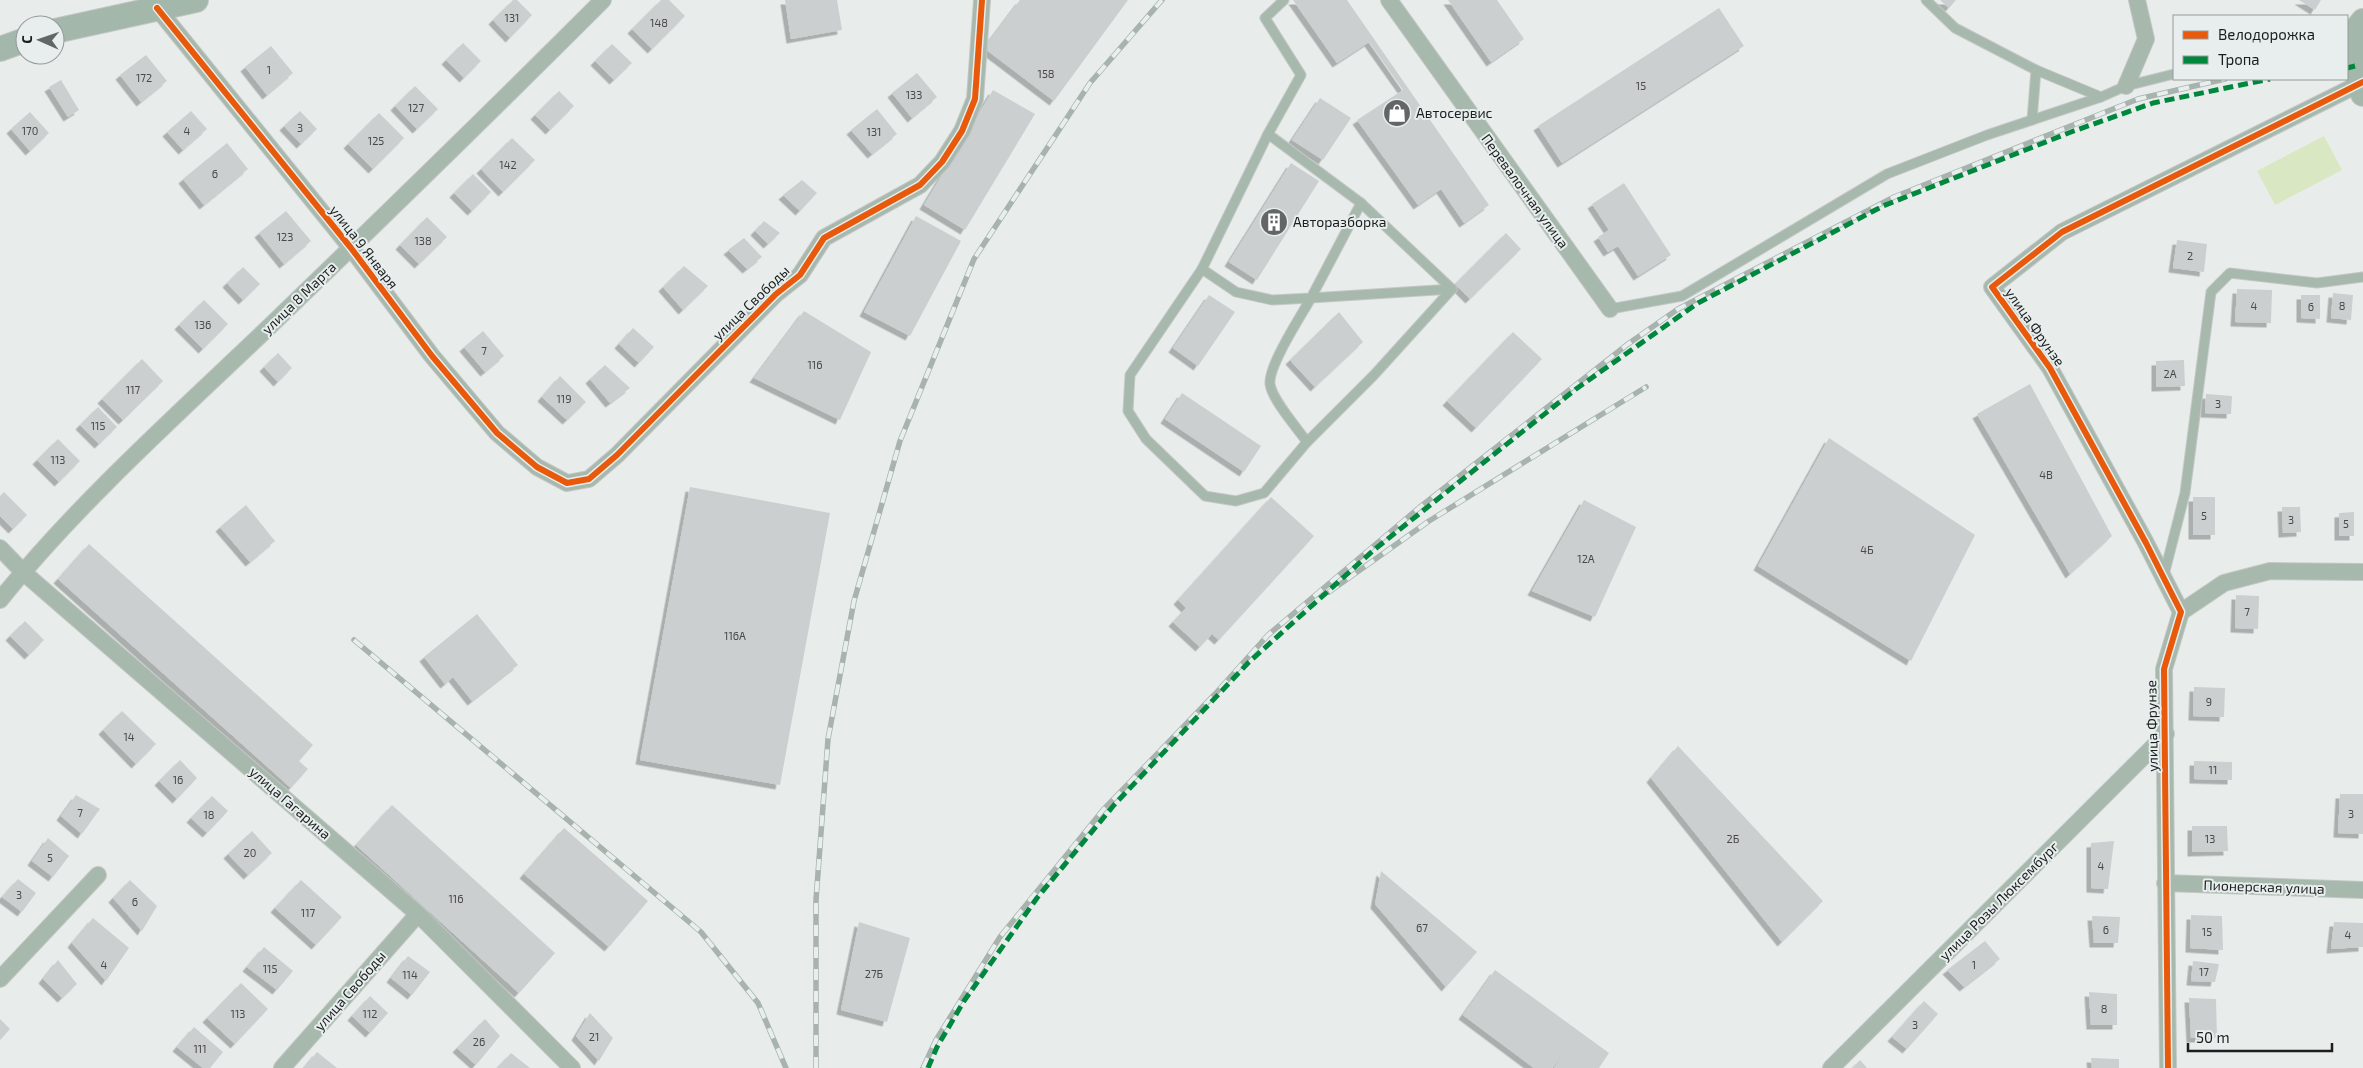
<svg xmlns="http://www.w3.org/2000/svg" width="2363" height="1068" font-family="'Exo 2',sans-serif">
  <defs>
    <filter id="shadow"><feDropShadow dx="-4.5" dy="4.5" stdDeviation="0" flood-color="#0004"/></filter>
  </defs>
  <rect width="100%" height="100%" fill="#e8edec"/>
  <path fill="#d9e7c3" d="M2324,136L2342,170L2275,205L2257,171Z"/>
  <g fill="#cccfcf" filter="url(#shadow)">
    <path d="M513,0H517L532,15L510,38L493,20Z"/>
    <path d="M661,0H669L685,16L652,49L632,29Z"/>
    <path d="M785,0H837L842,30L791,39Z"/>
    <path d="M1020,0H1128L1054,101L984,48Z"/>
    <path d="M1293,0H1347L1489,205L1464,223L1441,189L1418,205L1357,120L1403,90L1369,42L1337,63Z"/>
    <path d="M1448,0H1497L1524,39L1491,62Z"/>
    <path d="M1940,0H1956L1949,8Z"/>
    <path d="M2299,0H2321L2315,10Z"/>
    <path d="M1719,8L1744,46L1562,163L1538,126Z"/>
    <path d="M463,43L481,61L464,78L446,60Z"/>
    <path d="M612,44L632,63L614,80L595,61Z"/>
    <path d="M271,46L293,73L267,95L245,67Z"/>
    <path d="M146,55L167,81L141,102L120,75Z"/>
    <path d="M917,73L937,97L912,118L892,93Z"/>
    <path d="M61,80L79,110L68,117L49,87Z"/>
    <path d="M415,86L438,109L417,129L395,106Z"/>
    <path d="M993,90L1035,114L965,230L924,205Z"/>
    <path d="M559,91L574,106L550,130L535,115Z"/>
    <path d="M1320,98L1351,118L1323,160L1292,140Z"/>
    <path d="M877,109L897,134L872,154L851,130Z"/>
    <path d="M191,111L207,129L183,150L167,132Z"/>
    <path d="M300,111L317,129L301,144L284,126Z"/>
    <path d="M30,112L49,133L30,151L11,129Z"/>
    <path d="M379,113L404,138L373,169L348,144Z"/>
    <path d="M512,138L535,160L503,192L481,169Z"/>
    <path d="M227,143L248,169L204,205L183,179Z"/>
    <path d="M1291,163L1319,181L1257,280L1229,262Z"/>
    <path d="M473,174L491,192L472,211L454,193Z"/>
    <path d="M802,180L817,193L800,211L783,195Z"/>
    <path d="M1624,183L1671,255L1638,276L1618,246L1608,252L1598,237L1609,230L1592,204Z"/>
    <path d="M286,211L311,241L284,264L259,233Z"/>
    <path d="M916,216L961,241L910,336L864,312Z"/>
    <path d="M427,217L447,237L419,264L400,245Z"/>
    <path d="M764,221L780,233L768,244L755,231Z"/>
    <path d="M1506,233L1521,249L1470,299L1455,284Z"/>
    <path d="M744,238L762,257L747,269L728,250Z"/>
    <path d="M2177,240L2207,244L2204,272L2173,268Z"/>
    <path d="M684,266L708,286L683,310L663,287Z"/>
    <path d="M243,267L260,284L243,300L227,283Z"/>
    <path d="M2237,289L2272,290L2271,323L2235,322Z"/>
    <path d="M2333,293L2353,295L2351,320L2331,318Z"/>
    <path d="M1209,295L1235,312L1198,366L1173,348Z"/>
    <path d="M2301,295H2320V319L2301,318Z"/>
    <path d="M204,300L228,324L203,349L179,325Z"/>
    <path d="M804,311L871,352L840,420L754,378Z"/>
    <path d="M1339,312L1363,342L1315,387L1290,360Z"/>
    <path d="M633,328L654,347L639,363L619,344Z"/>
    <path d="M483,331L504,356L485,372L464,347Z"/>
    <path d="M1513,332L1542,359L1476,428L1447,401Z"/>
    <path d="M278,353L292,368L278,382L264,367Z"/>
    <path d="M142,359L163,381L123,420L102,399Z"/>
    <path d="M2184,360L2185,386L2156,387V361Z"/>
    <path d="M605,365L630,388L610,403L590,379Z"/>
    <path d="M560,376L586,402L567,420L542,397Z"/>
    <path d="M2030,384L2112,536L2070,574L1977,414Z"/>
    <path d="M1182,393L1261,446L1244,472L1165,419Z"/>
    <path d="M2206,394L2232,396L2231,414L2205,413Z"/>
    <path d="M98,407L117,427L99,444L80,425Z"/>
    <path d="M1829,438L1975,535L1911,661L1758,566Z"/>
    <path d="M58,439L80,461L59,482L37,460Z"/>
    <path d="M690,487L830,513L780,785L640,760Z"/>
    <path d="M4,492L27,515L13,529L0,516V496Z"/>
    <path d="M1271,497L1314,536L1219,640L1212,634L1200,647L1173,622L1186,608L1178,600Z"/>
    <rect x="2193" y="497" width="22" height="38"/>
    <path d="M1584,500L1636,527L1595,617L1532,591Z"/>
    <path d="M246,505L275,541L250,562L220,527Z"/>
    <path d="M2282,507H2300L2301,532L2283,533Z"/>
    <path d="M2354,512V536H2339V513Z"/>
    <path d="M89,544L313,745L299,761L308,769L291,788L58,579Z"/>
    <path d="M2236,595L2259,596L2258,629L2235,628Z"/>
    <path d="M477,614L518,665L472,701L453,677L445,684L424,657Z"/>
    <path d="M25,621L44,640L29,655L10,636Z"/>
    <path d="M2194,687L2225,688L2224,717L2193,716Z"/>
    <path d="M122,711L156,744L136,764L103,730Z"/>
    <path d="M1678,746L1823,901L1782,942L1651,778Z"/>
    <path d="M180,760L197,778L177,799L159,781Z"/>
    <path d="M2194,761L2232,762V780L2194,779Z"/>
    <path d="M2340,794H2363V834L2338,833Z"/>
    <path d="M76,795L100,809L82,834L61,816Z"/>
    <path d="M212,796L228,811L207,833L191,818Z"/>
    <path d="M392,805L555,953L519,993L356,845Z"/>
    <path d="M2192,826H2227L2228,851L2192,852Z"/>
    <path d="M564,828L648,901L609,947L524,874Z"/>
    <path d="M252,831L272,853L248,875L228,854Z"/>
    <path d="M48,838L69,856L53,877L32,861Z"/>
    <path d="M2114,841L2108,889L2091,888V843Z"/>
    <path d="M1381,871L1477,952L1446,987L1375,904Z"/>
    <path d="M18,879L36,893L22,912L2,897Z"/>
    <path d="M130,880L157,906L142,931L113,898Z"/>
    <path d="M301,880L342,917L316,945L275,908Z"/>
    <path d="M2191,915L2222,916L2223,950L2190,948Z"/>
    <path d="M2092,916L2120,917L2118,943H2094Z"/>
    <path d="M93,918L129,948L106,981L72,943Z"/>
    <path d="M859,922L910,938L887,1022L841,1010Z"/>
    <path d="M2334,922L2363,923V947L2331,949Z"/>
    <path d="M1985,941L2000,959L1964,987L1947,970Z"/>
    <path d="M264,947L293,971L277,990L247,967Z"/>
    <path d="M408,956L430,972L412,995L391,978Z"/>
    <path d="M58,960L77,984L62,998L43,979Z"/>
    <path d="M2193,961L2219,964L2215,982L2191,981Z"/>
    <path d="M1495,970L1609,1053L1599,1068H1554L1563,1053L1552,1068H1534L1463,1015Z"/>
    <path d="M241,983L268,1009L235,1044L207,1018Z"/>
    <path d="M2089,992L2117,994V1025H2091Z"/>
    <path d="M370,996L388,1013L370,1033L352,1016Z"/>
    <path d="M2189,998L2216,999L2217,1038H2191Z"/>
    <path d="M1924,1001L1938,1014L1907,1049L1892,1037Z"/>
    <path d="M590,1013L613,1038L599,1061L576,1036Z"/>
    <path d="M0,1019L10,1029L0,1040Z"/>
    <path d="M485,1019L500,1036L476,1065L457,1048Z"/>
    <path d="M194,1027L223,1052L210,1068H203L177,1047Z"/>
    <path d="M317,1052L337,1068H304Z"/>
    <path d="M511,1053L530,1068H497Z"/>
    <path d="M2091,1058L2119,1059V1068H2092Z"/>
    <path d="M1860,1060L1867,1068H1852Z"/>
  </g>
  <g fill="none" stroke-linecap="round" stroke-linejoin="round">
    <g stroke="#c4c7c6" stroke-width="11">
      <g id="lane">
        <path d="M1284,0L1265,18L1301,75L1268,134L1202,269L1130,375L1128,411L1146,439L1205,496L1236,501L1264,493L1307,442L1374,375L1452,289"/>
        <path d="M1926,0L1955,28L2036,70L2032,120"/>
        <path d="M2036,70L2101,97"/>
        <path d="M1268,134L1361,203L1452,289"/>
        <path d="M1202,269L1236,292L1272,300L1311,298L1361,203"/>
        <path d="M1610,309L1682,296L1887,174L1987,135L2101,97L2126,86L2174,74"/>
        <path d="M1307,442C1298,429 1272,400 1270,384C1268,366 1301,316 1311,298L1452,289"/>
        <path d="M2164,575L2185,493L2211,292L2230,273L2317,283L2363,277"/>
      </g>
    </g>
    <g stroke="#c4c7c6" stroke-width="18">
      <g id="street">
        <path d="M1389,0L1610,309"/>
        <path d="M157,8L351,248L432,356L497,433L537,467L567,483L589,479L617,455L776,294L800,275L824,238L920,185L942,162L962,131L975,99L982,0"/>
        <path d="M2126,86L2146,39L2137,0"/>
        <path d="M0,548L23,572L418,914L572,1068"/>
        <path d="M0,600C79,502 179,413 270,326C382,218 493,110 603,0"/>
        <path d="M2181,612L2224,583L2270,571L2363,572"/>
        <path d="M2165,883L2363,890"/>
        <path d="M0,979L98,875"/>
        <path d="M282,1068L418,914"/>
        <path d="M1831,1068L2166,734"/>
        <path d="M2168,1068L2164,669L2181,612L2146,543L2050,368L1992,287L2062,232L2363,82"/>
      </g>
    </g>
    <g stroke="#c4c7c6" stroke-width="26">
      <g id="secondary">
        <path d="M2363,21L2351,36L2354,61L2363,94"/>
        <path d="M55,31L196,0"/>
        <path d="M0,49L25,40"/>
      </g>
    </g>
    <use href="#lane" stroke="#a7b8ad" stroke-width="9"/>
    <use href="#street" stroke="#a7b8ad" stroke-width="16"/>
    <use href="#secondary" stroke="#a3b7ab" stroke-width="24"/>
    <g stroke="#a8b3ad" stroke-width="5.5">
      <g id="rail">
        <path d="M1329,592L1429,521L1646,387"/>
        <path d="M354,640L701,932L758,1003L786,1068"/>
        <path d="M816,1068V900L828,739L854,601L900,441L974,259L1090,83L1162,0"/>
        <path d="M923,1068L936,1040L1000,937L1103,810L1216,693L1268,635L1420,507L1628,344L1678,309L1894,197L2138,99L2225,79"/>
      </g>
    </g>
    <use href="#rail" stroke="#e7eeed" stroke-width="4" stroke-dasharray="11" stroke-linecap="butt"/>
    <g stroke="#00873e" stroke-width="5" stroke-dasharray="10 5" stroke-linecap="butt">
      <path d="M2347,68L2355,66"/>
      <path d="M928,1068L937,1047L964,1001L1037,898L1114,805L1249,662L1375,549L1576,389L1698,303L1883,206L2071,132L2153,103L2270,79"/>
    </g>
    <g stroke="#e7eeed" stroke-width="9">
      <g id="cycleway">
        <path d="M157,8L351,248L432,356L497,433L537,467L567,483L589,479L617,455L776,294L800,275L824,238L920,185L942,162L962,131L975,99L982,0"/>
        <path d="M2168,1068L2164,669L2181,612L2146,543L2050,368L1992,287L2062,232L2363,82"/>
      </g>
    </g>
    <use href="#cycleway" stroke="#e8590c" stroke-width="6"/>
  </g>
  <defs>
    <g id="shop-disc" transform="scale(1.4375)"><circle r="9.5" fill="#636666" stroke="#e7eeed"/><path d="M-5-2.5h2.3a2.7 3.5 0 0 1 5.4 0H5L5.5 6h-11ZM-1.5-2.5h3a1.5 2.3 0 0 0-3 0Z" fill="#fff"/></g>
    <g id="building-disc" transform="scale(1.4375)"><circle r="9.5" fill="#636666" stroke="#e7eeed"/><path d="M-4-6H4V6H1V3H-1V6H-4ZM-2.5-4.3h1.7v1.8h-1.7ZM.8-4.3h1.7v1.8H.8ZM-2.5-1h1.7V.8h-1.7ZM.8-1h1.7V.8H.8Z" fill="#fff"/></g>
  </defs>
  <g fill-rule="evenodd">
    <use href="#shop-disc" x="1397" y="113"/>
    <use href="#building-disc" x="1274" y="222"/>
  </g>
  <g text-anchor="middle" stroke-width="4" stroke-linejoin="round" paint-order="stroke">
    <g font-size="11" fill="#484a4a">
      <text x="512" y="22">131</text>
      <text x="659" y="27">148</text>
      <text x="269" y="74">1</text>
      <text x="1046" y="78">158</text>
      <text x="144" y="82">172</text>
      <text x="1641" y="90">15</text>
      <text x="914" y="99">133</text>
      <text x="416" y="112">127</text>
      <text x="300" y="132">3</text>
      <text x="30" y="135">170</text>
      <text x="187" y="135">4</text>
      <text x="874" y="136">131</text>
      <text x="376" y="145">125</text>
      <text x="508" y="169">142</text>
      <text x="215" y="178">6</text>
      <text x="285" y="241">123</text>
      <text x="423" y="245">138</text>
      <text x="2190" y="260">2</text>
      <text x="2254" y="310">4</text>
      <text x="2342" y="310">8</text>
      <text x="2311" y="311">6</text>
      <text x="203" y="329">136</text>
      <text x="484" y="355">7</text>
      <text x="815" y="369">116</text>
      <text x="2170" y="378">2А</text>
      <text x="133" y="394">117</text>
      <text x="564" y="403">119</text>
      <text x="2218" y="408">3</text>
      <text x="98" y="430">115</text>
      <text x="58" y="464">113</text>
      <text x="2046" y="479">4В</text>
      <text x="2204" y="520">5</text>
      <text x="2291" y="524">3</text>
      <text x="2346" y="528">5</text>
      <text x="1867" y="554">4Б</text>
      <text x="1586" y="563">12А</text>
      <text x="2247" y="616">7</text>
      <text x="735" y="640">116А</text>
      <text x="2209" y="706">9</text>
      <text x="129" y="741">14</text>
      <text x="2213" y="774">11</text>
      <text x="178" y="784">16</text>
      <text x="80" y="817">7</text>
      <text x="2351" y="818">3</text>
      <text x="209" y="819">18</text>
      <text x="1733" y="843">2Б</text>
      <text x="2210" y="843">13</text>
      <text x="250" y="857">20</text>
      <text x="50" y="862">5</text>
      <text x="2101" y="870">4</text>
      <text x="19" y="899">3</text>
      <text x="456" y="903">116</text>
      <text x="135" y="906">6</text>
      <text x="308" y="917">117</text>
      <text x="1422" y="932">67</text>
      <text x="2106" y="934">6</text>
      <text x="2207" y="936">15</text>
      <text x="2348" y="939">4</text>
      <text x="104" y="969">4</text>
      <text x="1974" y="969">1</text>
      <text x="270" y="973">115</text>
      <text x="2204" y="976">17</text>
      <text x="874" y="978">27Б</text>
      <text x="410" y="979">114</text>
      <text x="2104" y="1013">8</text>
      <text x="238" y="1018">113</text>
      <text x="370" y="1018">112</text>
      <text x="1915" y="1029">3</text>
      <text x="594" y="1041">21</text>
      <text x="479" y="1046">26</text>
      <text x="200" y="1053">111</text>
    </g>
    <g font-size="14" fill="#1c1e1e" stroke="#e7eeed" text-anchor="start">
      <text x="1416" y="118">Автосервис</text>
      <text x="1293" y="227">Авторазборка</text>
    </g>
    <g font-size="14" fill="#1c1e1e" stroke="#e7eeed">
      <text transform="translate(1525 191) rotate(54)" y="5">Перевалочная улица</text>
      <text transform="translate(364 247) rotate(52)" y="5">улица 9 Января</text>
      <text transform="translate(299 298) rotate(-44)" y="5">улица 8 Марта</text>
      <text transform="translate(751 303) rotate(-44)" y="5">улица Свободы</text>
      <text transform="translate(2035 327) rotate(55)" y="5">улица Фрунзе</text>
      <text transform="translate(2152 726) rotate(-91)" y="5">улица Фрунзе</text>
      <text transform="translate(290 803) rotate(41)" y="5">улица Гагарина</text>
      <text transform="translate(2264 887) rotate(2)" y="5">Пионерская улица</text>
      <text transform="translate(1999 901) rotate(-45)" y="5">улица Розы Люксембург</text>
      <text transform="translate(350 991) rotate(-49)" y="5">улица Свободы</text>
    </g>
  </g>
  <rect x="2173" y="15" width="175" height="65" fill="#e7eeed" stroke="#969b9a"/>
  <rect x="2183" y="31" width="25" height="8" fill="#e8590c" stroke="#969b9a"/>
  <text x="2218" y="40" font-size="15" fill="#1c1e1e">Велодорожка</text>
  <rect x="2183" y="56" width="25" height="8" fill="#00873e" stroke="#969b9a"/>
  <text x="2218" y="65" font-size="15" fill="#1c1e1e">Тропа</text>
  <g transform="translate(40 40) rotate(272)"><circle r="24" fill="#e7eeed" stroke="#969b9a"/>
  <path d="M0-4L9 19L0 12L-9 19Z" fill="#636666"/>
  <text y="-8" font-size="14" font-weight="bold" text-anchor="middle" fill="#1c1e1e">С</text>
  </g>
  <path d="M2188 1043v8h144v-8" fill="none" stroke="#1c1e1e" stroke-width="2.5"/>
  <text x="2196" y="1043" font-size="15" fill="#1c1e1e" stroke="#e7eeed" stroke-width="4" paint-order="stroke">50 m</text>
</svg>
